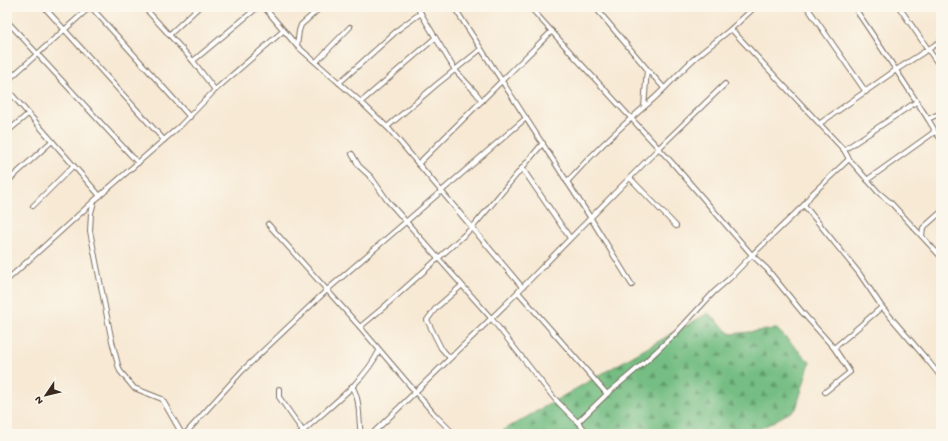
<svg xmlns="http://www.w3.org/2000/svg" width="948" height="441" font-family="'Gochi Hand',sans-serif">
  <defs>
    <pattern id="forest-firs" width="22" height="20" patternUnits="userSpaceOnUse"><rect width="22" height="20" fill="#74bd83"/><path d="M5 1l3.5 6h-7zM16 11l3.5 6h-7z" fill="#609a6b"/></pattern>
  </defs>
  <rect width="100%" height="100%" fill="#fbf7ec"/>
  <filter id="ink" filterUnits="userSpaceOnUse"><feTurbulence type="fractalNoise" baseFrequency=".025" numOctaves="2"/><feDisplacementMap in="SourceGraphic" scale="8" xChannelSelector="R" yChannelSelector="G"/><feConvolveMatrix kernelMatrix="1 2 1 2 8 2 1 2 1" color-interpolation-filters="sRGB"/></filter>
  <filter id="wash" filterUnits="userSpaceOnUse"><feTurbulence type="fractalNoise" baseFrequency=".012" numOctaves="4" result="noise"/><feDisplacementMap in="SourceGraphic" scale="16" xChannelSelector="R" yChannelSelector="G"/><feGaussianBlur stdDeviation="0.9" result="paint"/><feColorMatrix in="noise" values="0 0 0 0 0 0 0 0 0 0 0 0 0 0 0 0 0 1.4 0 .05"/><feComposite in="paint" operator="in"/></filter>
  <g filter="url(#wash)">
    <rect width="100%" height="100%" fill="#f7e9d4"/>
    <path fill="url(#forest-firs)" stroke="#587450" d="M708,313L731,334L777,329L810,362L796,409L751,434H497Z"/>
  </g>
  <g filter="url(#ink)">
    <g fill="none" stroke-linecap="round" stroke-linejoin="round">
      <g stroke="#7d6d5e" stroke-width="6">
        <g id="street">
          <path d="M44,7L164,140"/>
          <path d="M91,7L190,117"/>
          <path d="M144,7L193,61L215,90"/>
          <path d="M264,7L297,46L361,102L389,129L522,287"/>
          <path d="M417,7L455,70L476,93L482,101"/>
          <path d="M454,7L590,217L632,285"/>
          <path d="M530,7L572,54L676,167L752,255L767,269L802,312L834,348L850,372L825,392"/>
          <path d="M595,7L647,69L664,88"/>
          <path d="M807,7L866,92"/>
          <path d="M854,7C879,44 904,82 928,119"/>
          <path d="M899,7L941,68"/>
          <path d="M7,21L138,163"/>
          <path d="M731,29L755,7"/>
          <path d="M169,35L199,7"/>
          <path d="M297,46L299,31L301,25L321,7"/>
          <path d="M193,61L258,7"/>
          <path d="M316,62L350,27"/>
          <path d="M7,81L90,7"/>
          <path d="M339,83L400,28L421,13"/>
          <path d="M7,89L100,196"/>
          <path d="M361,102L435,38"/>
          <path d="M644,107C662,93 677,74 695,58C707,48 719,39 731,29L844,150L849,159L878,192L891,203L941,257"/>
          <path d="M819,124L896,70L941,41"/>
          <path d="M387,127L436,85L481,49"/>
          <path d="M7,132L28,114"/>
          <path d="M935,132L941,139"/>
          <path d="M844,150L916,102"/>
          <path d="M352,154L359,166L371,177L387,200L491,318L554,398L589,434"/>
          <path d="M418,164L552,31"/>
          <path d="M522,168L570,238"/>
          <path d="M630,178L676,226"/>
          <path d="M867,180L933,133L934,129L928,119L941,113"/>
          <path d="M7,182L52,141"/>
          <path d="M567,182C591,155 616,131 644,107L647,69"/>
          <path d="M94,202L91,213L90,231L111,337L118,365L120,371L134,388L162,399L182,434"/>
          <path d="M804,205L859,273L882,307L929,362L941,377"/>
          <path d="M33,206L73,166"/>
          <path d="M268,224L360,327L435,415L454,434"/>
          <path d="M922,236L923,228L941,212"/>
          <path d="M7,280L95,200L180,126L215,90L283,31"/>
          <path d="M518,292L607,394"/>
          <path d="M360,327L384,307L472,228L543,143"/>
          <path d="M834,348L882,307"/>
          <path d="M450,358L441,348L427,320L436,308L460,287"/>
          <path d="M352,386C361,400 358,418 361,434"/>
          <path d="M279,389V397L305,434"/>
          <path d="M578,422L607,394L645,362L676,333L714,292L730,278L752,255L804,205L811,195L849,159"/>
          <path d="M185,434L242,371L327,290L526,118"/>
          <path d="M300,434C327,408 362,385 379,351"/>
          <path d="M372,434L505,305L659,148L725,84"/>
        </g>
      </g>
      <use href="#street" stroke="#fff" stroke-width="4"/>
    </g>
  </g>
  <rect width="948" height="441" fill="none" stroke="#fbf7ec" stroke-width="24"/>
  <g transform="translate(46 395) rotate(235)" stroke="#fbf7ec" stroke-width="3" paint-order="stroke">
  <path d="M0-3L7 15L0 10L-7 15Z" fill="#3b2a1e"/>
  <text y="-6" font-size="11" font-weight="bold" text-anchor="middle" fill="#3b2a1e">N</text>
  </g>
</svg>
